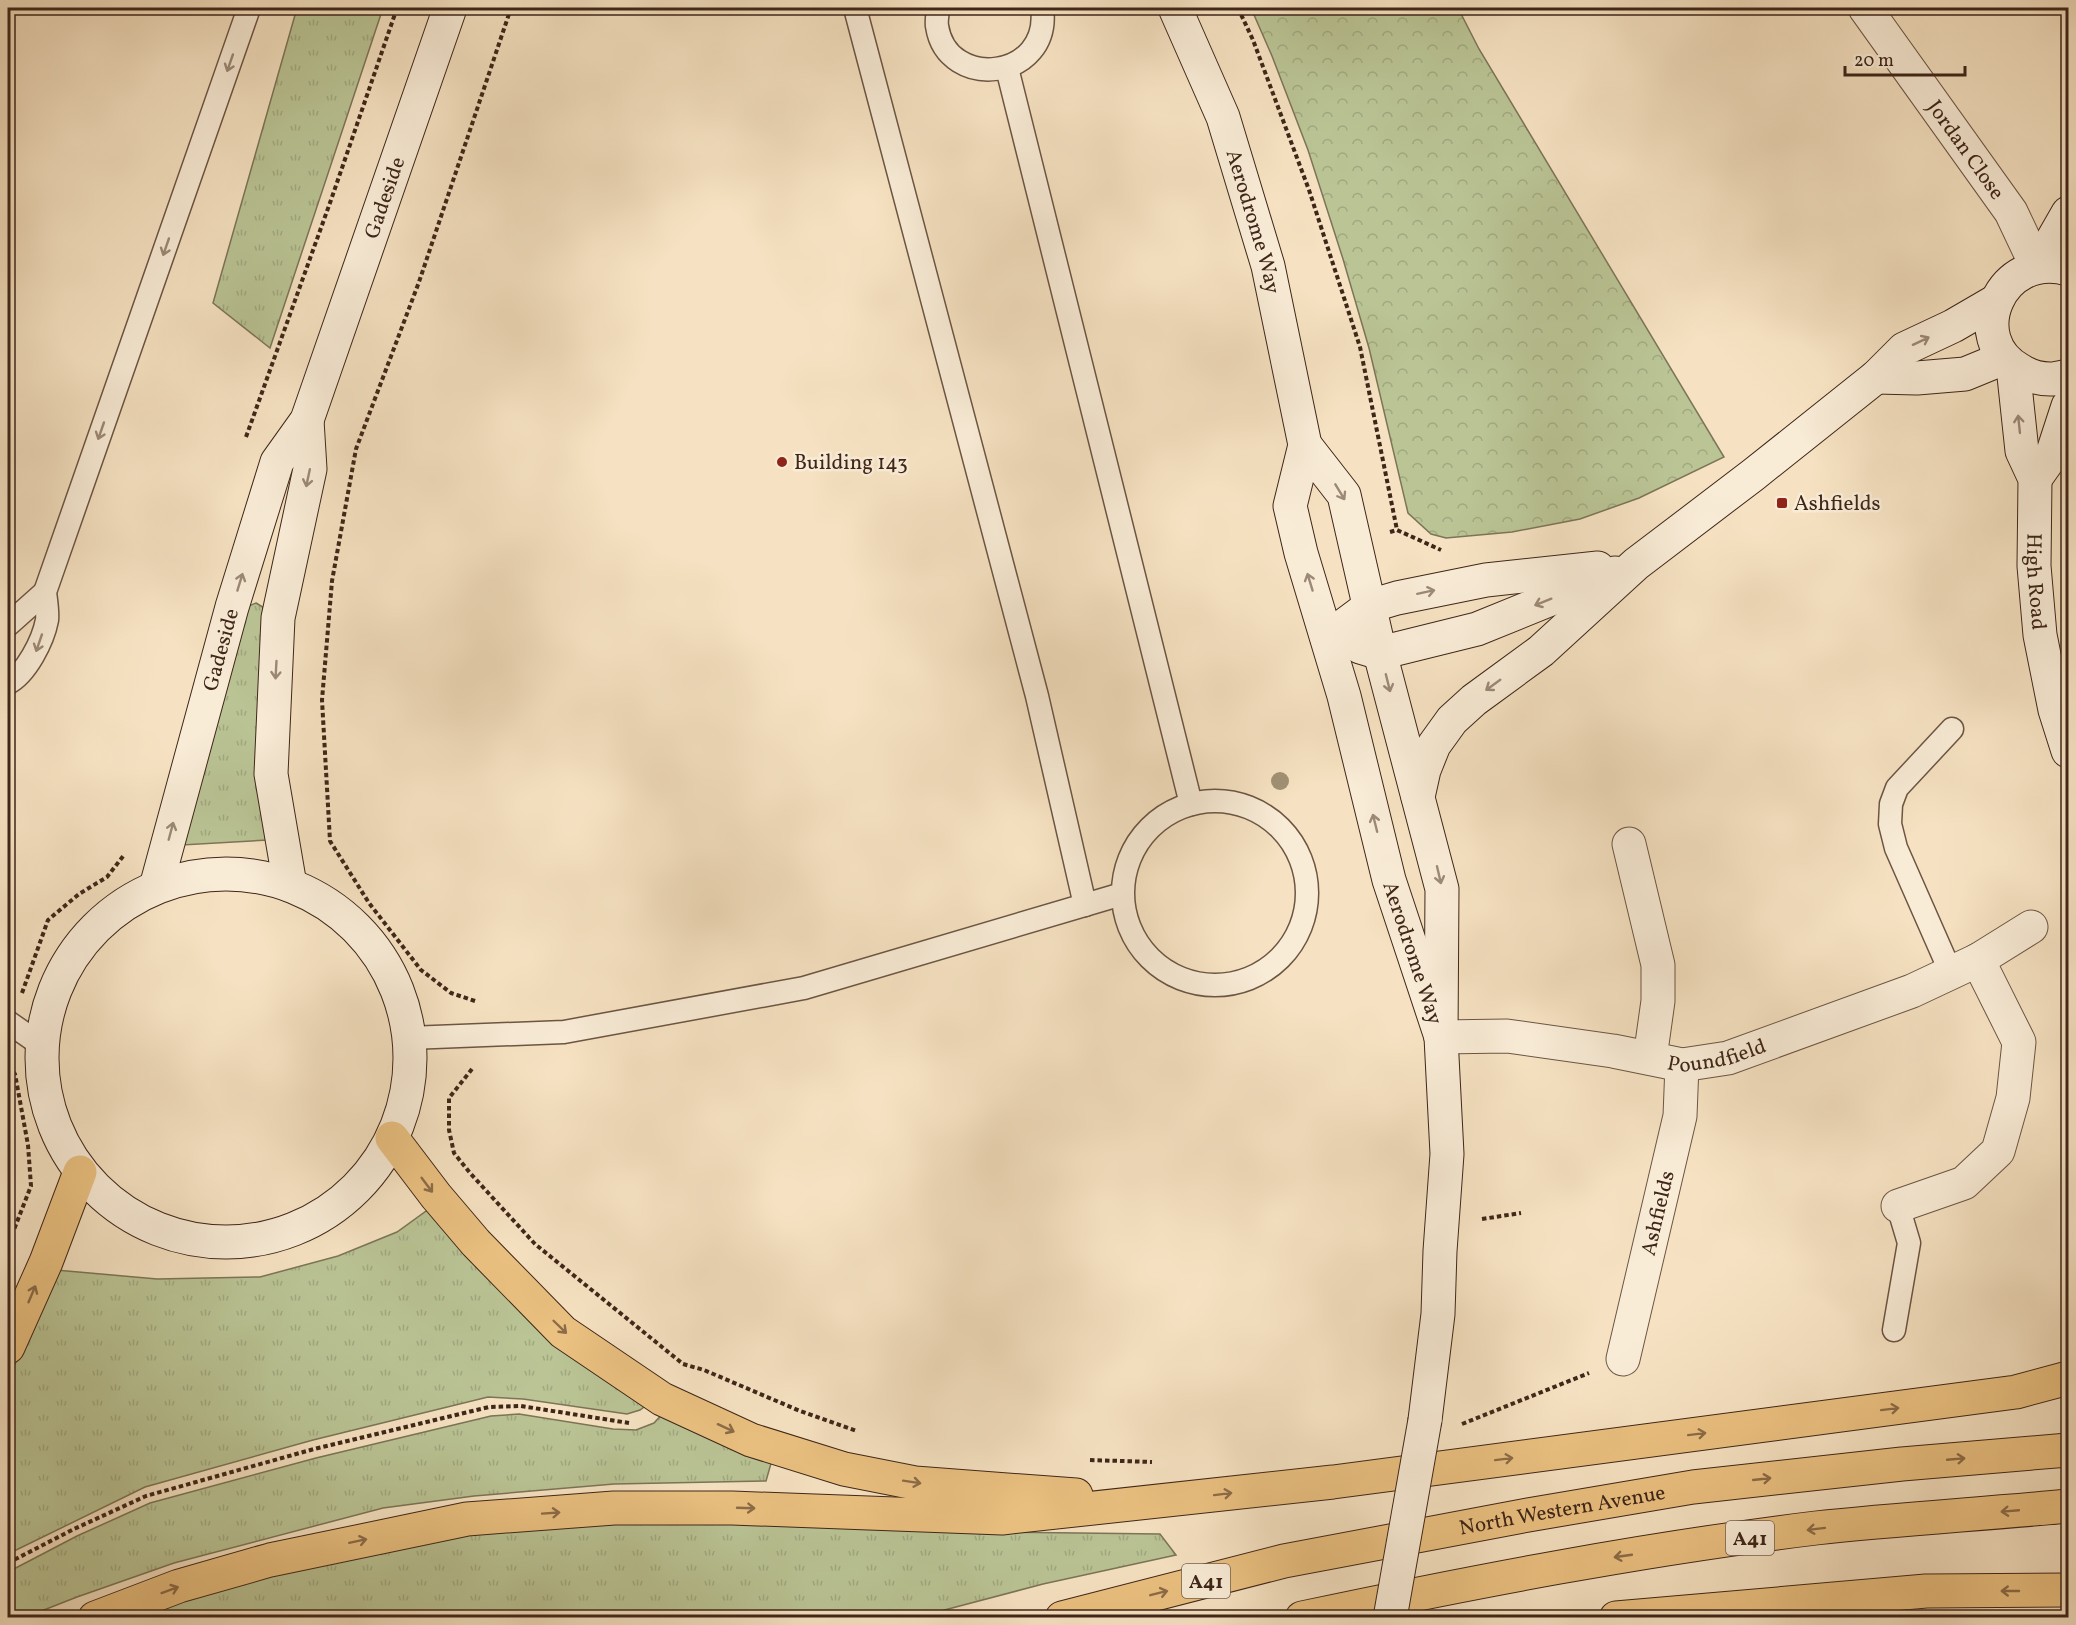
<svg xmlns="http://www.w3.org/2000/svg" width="2076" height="1625" font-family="Vollkorn,serif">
  <defs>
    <pattern id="grass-tufts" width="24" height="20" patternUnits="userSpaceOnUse" patternTransform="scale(1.5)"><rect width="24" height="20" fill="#bac495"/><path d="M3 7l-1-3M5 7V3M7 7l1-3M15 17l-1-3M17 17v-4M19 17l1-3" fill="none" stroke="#a1a880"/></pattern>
    <pattern id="forest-firs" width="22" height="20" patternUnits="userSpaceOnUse" patternTransform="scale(1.5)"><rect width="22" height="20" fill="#bac495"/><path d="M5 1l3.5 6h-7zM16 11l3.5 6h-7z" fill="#a1a880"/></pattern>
    <pattern id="park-crowns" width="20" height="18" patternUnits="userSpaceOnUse" patternTransform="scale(1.5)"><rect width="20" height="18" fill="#bac495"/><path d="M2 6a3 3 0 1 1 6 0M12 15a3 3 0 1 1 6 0" fill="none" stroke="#a1a880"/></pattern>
  </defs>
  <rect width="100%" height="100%" fill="#f6e2c2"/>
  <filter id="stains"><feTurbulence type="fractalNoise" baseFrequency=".00333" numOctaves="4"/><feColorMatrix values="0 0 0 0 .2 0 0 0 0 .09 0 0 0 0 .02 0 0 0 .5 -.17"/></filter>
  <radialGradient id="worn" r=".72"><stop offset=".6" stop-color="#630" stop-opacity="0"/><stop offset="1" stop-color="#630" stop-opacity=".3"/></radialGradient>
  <g fill="url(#grass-tufts)" stroke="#7c7557" stroke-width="1.5">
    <path d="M297,8H383L270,348L213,303Z"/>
    <path d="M256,603L266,609L267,840L182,845L244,608Z"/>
    <path d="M429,1209L648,1404L640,1410L627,1414L523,1399L488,1397L313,1440L145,1487L8,1554V1377L29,1338L56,1270L157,1279L260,1277L338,1256L397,1232Z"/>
    <path d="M665,1411L772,1460L766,1481L614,1484L474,1496L383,1508L174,1563L77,1597L26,1617L8,1618V1572L77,1536L150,1503L316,1458L491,1416L519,1414L613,1429L636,1430L654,1423Z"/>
    <path d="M732,1521L1001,1532L1160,1534L1176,1555L1043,1584L918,1617L126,1618L273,1573L469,1533L615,1522Z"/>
  </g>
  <path fill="url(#forest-firs)" stroke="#7c7557" stroke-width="1.5" d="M1961,1614H2068V1617H1911Z"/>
  <path fill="url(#park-crowns)" stroke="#7c7557" stroke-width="1.5" d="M1251,8H1458L1479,49L1724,457L1639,498L1580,519L1512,532L1446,538L1431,534L1408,513L1369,348L1343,259L1308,150L1272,56Z"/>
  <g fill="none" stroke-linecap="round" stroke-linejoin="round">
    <g stroke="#6c5543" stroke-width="25">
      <g id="lane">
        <path d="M855,8L1037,696L1085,905"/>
        <path d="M938,8C938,13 936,20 937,26C947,92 1052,80 1042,8"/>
        <path d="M1007,68L1191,804"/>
        <path d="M8,625L45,592"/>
        <path d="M8,683C26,674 43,641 47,620C48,612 46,601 45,592L249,8"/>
        <circle cx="1215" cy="893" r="92"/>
        <path d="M1951,973L1896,848L1890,824L1891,804L1897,788L1952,729"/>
        <path d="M8,1022L41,1045"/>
        <path d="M409,1038L564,1032L804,988L1122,894"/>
        <path d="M1894,1330L1909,1243L1898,1206"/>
      </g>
    </g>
    <g stroke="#6c5543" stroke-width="35">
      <g id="street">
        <path id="s1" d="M1865,8L2011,212L2037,267"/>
        <path d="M1629,844L1658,965V1001L1650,1058"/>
        <path id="s2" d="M1441,1037L1507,1036L1613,1051L1682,1065L1728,1058L1912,991L1978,960L2031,927"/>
        <path d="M1898,1206L1964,1183L1998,1151L2013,1098L2019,1042L1978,960"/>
        <path id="s3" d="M1623,1359L1680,1116L1682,1065"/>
      </g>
    </g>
    <g stroke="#3e2619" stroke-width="35">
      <g id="secondary">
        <path id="s4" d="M1175,8L1223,117L1268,266L1305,445L1290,506L1301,553L1344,696L1389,880L1441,1037"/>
        <path d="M2037,267L2068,213"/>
        <path d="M2068,269C2000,250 1963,339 2020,370C2029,376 2039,379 2050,379C2056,379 2063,377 2068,376"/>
        <path id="s5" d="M2013,367L2022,451L2035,479L2034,566L2040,635L2055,710L2068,751"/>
        <path d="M1876,377L1917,378L1965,374L2004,358"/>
        <path d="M1305,445L1344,495L1380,653L1442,889L1441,1037L1447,1154L1440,1251L1438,1314L1425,1420"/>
        <path d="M2035,479L2052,455L2068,406"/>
        <path d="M1327,638L1370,606L1397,598L1486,580L1598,568"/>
        <path d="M1360,647L1380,653L1477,629L1615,573"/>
        <path d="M1418,797L1424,770L1434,745L1452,720L1474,700L1541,651L1636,564L1753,475L1876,377L1904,349L1953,326L1996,301"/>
        <circle cx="226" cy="1058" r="184"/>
        <path d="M290,885L271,774L278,618L310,469L307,420"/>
        <path id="s6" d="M156,887L232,607L277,462L307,420L450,8"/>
      </g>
    </g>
    <g stroke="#3e2619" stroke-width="35">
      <g id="highway">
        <path d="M392,1138L436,1196L476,1243L563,1332L662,1399L751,1440L844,1469L915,1483L1076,1495"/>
        <path d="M8,1347L46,1262L80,1172"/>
        <path d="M95,1618L179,1586L270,1560L467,1519L614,1508H732L1002,1518L1333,1482L2016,1392L2068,1378"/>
        <path id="s7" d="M1062,1618L1284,1561L1528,1515L1693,1487L1902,1464L2068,1450"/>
        <path d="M1302,1618C1472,1582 1643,1549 1816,1528C1899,1519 1984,1514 2068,1506"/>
        <path d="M1616,1618L1926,1591L2068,1590"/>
      </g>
    </g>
    <g stroke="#3e2619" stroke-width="4" stroke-dasharray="4.5 3" stroke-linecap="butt">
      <path d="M1238,8L1253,40L1309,190L1360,347L1397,530"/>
      <path d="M246,437L331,200L397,8"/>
      <path d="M1390,532L1397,530L1441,550"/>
      <path d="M22,993L48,920L79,894L107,877L124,855"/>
      <path d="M475,1001L451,993L421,970L369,903L330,841L322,700L332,581L356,449L419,282L511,8"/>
      <path d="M8,1066L15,1074L28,1145L31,1186L8,1245"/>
      <path d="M472,1069L449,1098V1130L454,1153L470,1173L535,1244L683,1364L704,1370L800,1411L857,1431"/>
      <path d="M1482,1219L1521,1213"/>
      <path d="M1462,1424L1589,1373"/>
      <path d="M1090,1460L1152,1462"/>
      <path d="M8,1563L74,1529L146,1496L314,1449L489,1407L521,1406L629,1423"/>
    </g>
    <use href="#lane" stroke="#f9ecd7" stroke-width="22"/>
    <use href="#street" stroke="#f9ecd7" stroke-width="33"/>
    <use href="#secondary" stroke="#f9ecd7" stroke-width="33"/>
    <use href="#highway" stroke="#ebc181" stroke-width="33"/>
    <g stroke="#3e2619" stroke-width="35" stroke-linecap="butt">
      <path id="secondary-bridge" d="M1390,1618L1425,1420"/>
    </g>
    <use href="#secondary-bridge" stroke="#f9ecd7" stroke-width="33"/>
  </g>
  <circle fill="#a29176" cx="1280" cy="781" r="9"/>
  <defs><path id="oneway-shaft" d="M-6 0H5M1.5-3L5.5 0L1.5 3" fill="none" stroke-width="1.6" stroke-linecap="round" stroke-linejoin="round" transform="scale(1.5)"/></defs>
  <g stroke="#9c8978">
    <use href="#oneway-shaft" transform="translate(230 63) rotate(109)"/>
    <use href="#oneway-shaft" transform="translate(166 247) rotate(109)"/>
    <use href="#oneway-shaft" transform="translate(1921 341) rotate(-25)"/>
    <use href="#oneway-shaft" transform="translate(2019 424) rotate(-96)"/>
    <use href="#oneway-shaft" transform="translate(101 431) rotate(109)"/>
    <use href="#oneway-shaft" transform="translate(308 478) rotate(102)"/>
    <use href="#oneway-shaft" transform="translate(1340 492) rotate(59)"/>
    <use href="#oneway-shaft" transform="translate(240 582) rotate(-73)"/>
    <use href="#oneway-shaft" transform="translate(1310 582) rotate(-107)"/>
    <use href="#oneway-shaft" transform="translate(1426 592) rotate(-12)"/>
    <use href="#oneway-shaft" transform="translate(1543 602) rotate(158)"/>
    <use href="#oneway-shaft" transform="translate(39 643) rotate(109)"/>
    <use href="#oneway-shaft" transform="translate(276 670) rotate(93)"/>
    <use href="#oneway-shaft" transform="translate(1388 683) rotate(76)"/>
    <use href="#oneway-shaft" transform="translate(1493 685) rotate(144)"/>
    <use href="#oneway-shaft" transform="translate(1375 823) rotate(-104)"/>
    <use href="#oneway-shaft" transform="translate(171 831) rotate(-75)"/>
    <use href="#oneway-shaft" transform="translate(1439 875) rotate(77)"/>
  </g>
  <g stroke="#8c6c48">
    <use href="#oneway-shaft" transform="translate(427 1185) rotate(53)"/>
    <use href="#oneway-shaft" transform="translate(32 1294) rotate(-67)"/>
    <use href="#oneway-shaft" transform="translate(560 1327) rotate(44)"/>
    <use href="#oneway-shaft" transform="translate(1890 1409) rotate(-7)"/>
    <use href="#oneway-shaft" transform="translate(726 1428) rotate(25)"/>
    <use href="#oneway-shaft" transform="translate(1697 1434) rotate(-7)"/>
    <use href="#oneway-shaft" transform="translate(1504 1459) rotate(-7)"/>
    <use href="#oneway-shaft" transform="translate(1956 1459) rotate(-5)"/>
    <use href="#oneway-shaft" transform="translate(1762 1479) rotate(-6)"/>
    <use href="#oneway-shaft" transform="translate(912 1482) rotate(9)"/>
    <use href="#oneway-shaft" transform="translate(1223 1494) rotate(-7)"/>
    <use href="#oneway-shaft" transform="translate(746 1508) rotate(2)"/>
    <use href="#oneway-shaft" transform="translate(2010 1511) rotate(175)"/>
    <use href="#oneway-shaft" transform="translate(551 1513) rotate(-4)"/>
    <use href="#oneway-shaft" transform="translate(1816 1529) rotate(173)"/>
    <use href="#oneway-shaft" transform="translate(358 1541) rotate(-12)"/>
    <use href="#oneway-shaft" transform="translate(1623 1556) rotate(172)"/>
    <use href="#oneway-shaft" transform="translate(170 1590) rotate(-20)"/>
    <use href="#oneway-shaft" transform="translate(2010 1591) rotate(180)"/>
    <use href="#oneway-shaft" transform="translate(1159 1593) rotate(-14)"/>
  </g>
  <g fill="#8f2418" stroke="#f9ecd7" stroke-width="2">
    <circle cx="782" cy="462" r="6"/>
    <rect x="1776" y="497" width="12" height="12" rx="3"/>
  </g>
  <g text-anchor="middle" stroke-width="5" stroke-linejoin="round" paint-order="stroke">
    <g fill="#f9ecd7" stroke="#766152" stroke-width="1.5">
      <rect x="1726" y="1521" width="48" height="34" rx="4.5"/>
      <rect x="1182" y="1564" width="48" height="34" rx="4.5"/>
    </g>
    <g font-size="20" font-weight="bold" fill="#3e2619">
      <text x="1750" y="1545">A41</text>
      <text x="1206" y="1588">A41</text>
    </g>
    <g font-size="21" fill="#3e2619" stroke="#f9ecd7">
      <text dy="7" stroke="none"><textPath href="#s1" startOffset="174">Jordan Close</textPath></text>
      <text dy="7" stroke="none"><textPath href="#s6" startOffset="729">Gadeside</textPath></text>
      <text dy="7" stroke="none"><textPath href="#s4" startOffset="228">Aerodrome Way</textPath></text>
      <text dy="7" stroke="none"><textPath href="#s5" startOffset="218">High Road</textPath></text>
      <text dy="7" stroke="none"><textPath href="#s6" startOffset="246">Gadeside</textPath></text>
      <text dy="7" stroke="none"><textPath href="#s4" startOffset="984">Aerodrome Way</textPath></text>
      <text dy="7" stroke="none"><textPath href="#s2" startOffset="279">Poundfield</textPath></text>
      <text dy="7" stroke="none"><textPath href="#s3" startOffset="150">Ashfields</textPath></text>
      <text dy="7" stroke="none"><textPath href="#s7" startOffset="512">North Western Avenue</textPath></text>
    </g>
    <g font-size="21" fill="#3e2619" stroke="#f9ecd7" text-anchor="start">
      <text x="794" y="469">Building 143</text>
      <text x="1794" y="510">Ashfields</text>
    </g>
  </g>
  <rect width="2076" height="1625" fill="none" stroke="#f6e2c2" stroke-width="30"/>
  <rect x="9" y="9" width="2058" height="1607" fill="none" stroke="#3e2619" stroke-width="3"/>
  <rect x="15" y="15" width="2046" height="1595" fill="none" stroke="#3e2619" stroke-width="1.5"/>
  <path d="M1845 66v9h120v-9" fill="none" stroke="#3e2619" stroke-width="3"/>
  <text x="1854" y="66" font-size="18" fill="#3e2619" stroke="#f9ecd7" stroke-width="4.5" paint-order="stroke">20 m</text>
  <rect width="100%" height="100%" filter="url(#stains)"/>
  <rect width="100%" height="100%" fill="url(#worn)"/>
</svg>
